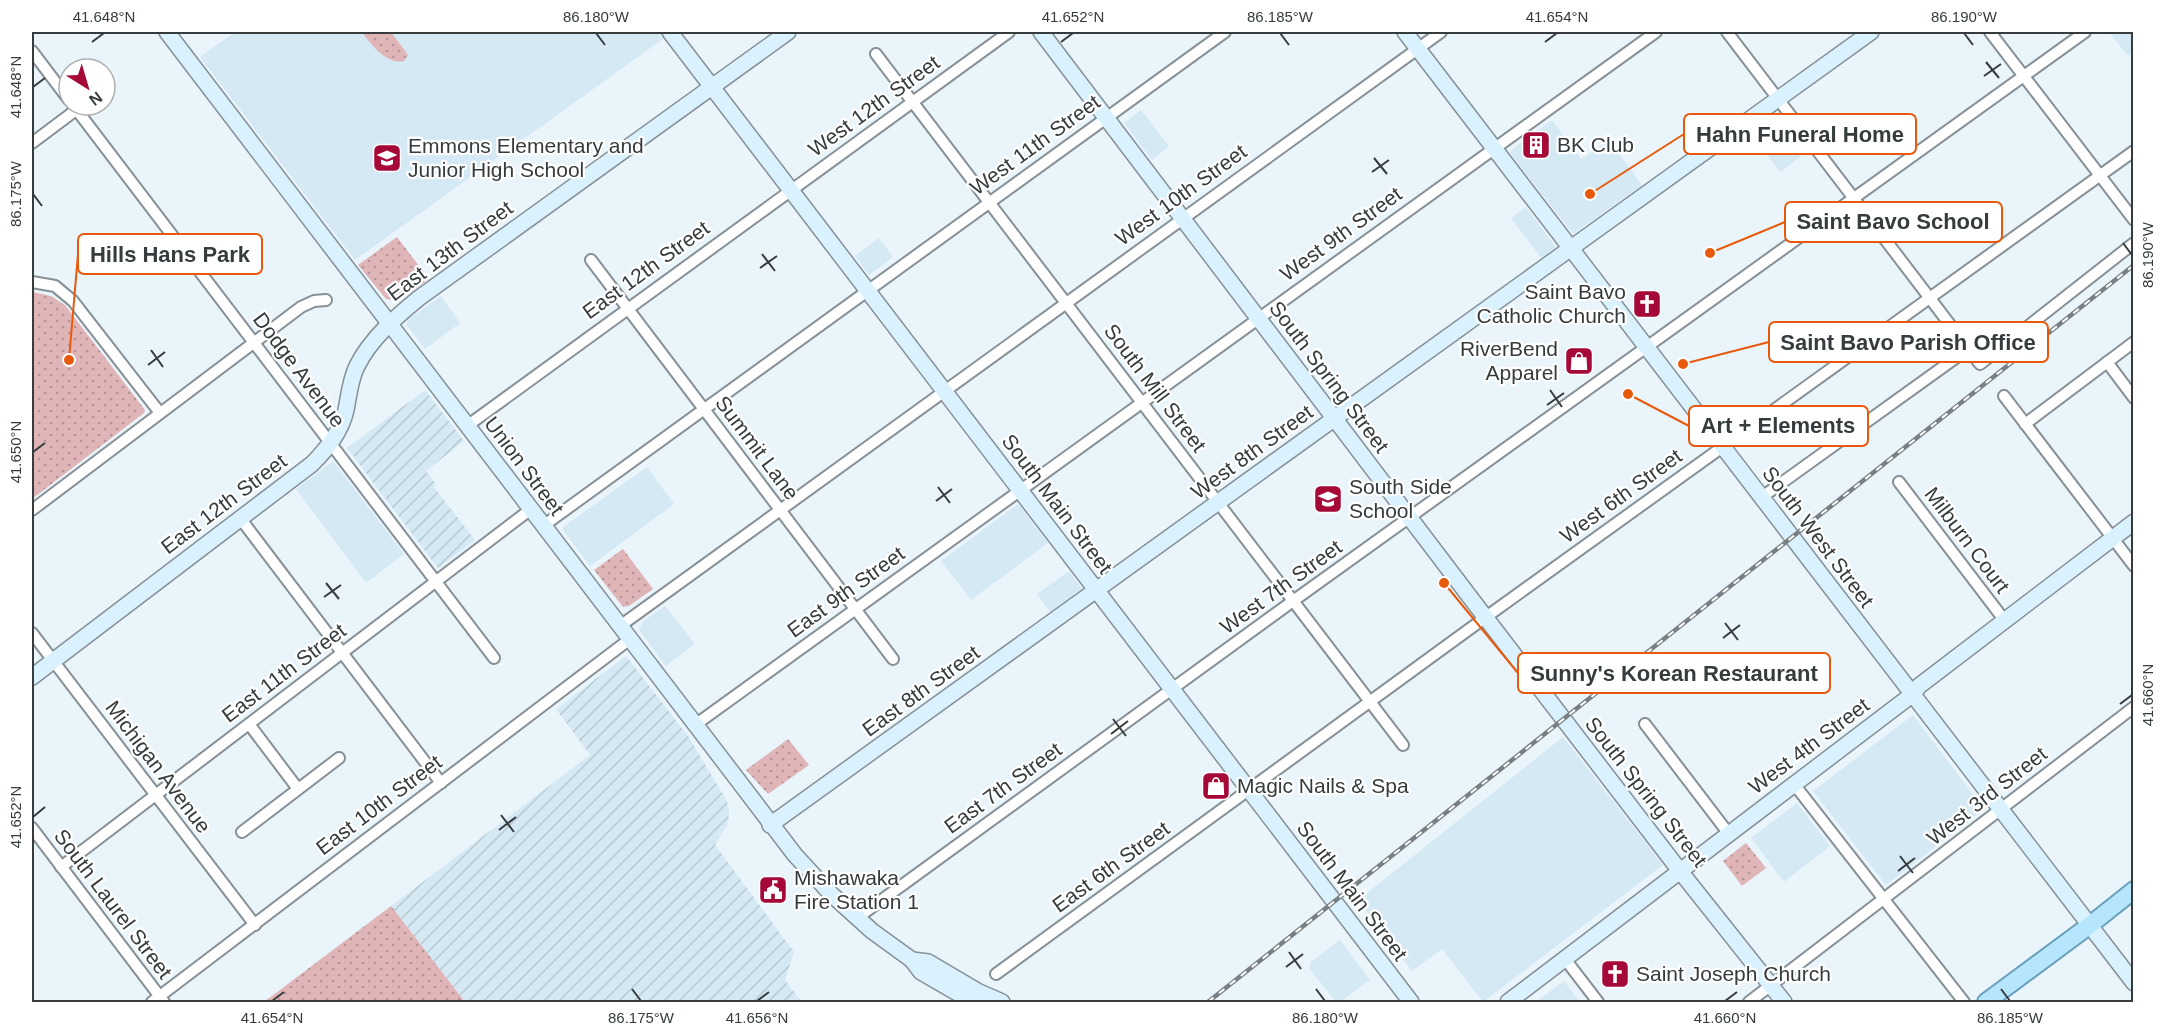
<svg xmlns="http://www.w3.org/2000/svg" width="2165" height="1034" font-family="Arial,sans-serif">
  <defs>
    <pattern id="industrial-furrows" width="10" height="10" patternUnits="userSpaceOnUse" patternTransform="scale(1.5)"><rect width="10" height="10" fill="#d5e9f4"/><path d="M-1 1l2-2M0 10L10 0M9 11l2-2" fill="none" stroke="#b7c9d2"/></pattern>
    <pattern id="green-dots" width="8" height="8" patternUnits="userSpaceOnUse" patternTransform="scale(1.5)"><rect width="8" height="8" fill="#e0b5b8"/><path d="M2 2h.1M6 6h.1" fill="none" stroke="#b69497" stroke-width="1.8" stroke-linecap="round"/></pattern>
  </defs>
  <rect width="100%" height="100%" fill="#e9f5fb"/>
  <g fill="#d5e9f4">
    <path d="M235,32H657L663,39L355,260L200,57Z"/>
    <path d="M2109,32H2132L2133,52L2128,56Z"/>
    <path d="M1141,110L1169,146L1152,160L1124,123Z"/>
    <path d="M1779,111L1809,150L1780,172L1751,132Z"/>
    <path d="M1552,120L1581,159L1609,140L1642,185L1573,234L1510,153L1511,150Z"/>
    <path d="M1526,207L1556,247L1541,258L1511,218Z"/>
    <path d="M879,238L893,257L869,275L855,256Z"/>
    <path d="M441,296L460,323L425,349L406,324L409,319Z"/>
    <path d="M333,461L404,554L366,583L296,489Z"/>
    <path d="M647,467L674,504L590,566L563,530V527Z"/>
    <path d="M1018,504L1048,543L971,600L941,561Z"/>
    <path d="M1069,571L1082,589L1050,612L1037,594Z"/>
    <path d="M665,606L695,644L666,666L639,630L643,621Z"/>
    <path d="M1913,715L1984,809L1886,885L1813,791Z"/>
    <path d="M1563,737L1663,865L1483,1002L1442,949L1412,971L1358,900Z"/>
    <path d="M1797,803L1830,846L1784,882L1751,838Z"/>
    <path d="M1340,940L1370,980L1340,1002H1336L1309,968L1311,962Z"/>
    <path d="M1564,981L1580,1002H1536Z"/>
  </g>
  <g fill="url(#industrial-furrows)">
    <path d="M425,390L464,441L426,471L436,484L434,487L475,540L438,568L347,448Z"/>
    <path d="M626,656L688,736L727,801L729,810L728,824L715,845L794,952L785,980L802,1002H465L391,906L590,755L556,709Z"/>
  </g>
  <g fill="url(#green-dots)">
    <path d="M362,32H391L408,55L404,61C387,65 371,45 362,32Z"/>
    <path d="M397,237L429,279C416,287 402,302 386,299L358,265Z"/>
    <path d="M33,292L51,296L65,305L145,410L144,413L32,499Z"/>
    <path d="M623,549L653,589L629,606L623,607L594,570Z"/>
    <path d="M788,739L809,765L768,794L746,770Z"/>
    <path d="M1746,843L1766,868L1742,886L1723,861Z"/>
    <path d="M391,906L465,1002H264Z"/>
  </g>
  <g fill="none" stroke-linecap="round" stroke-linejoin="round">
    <g stroke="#869096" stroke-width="14">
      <g id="street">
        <path d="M1727,32L1980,364L2134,243"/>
        <path d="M1990,32L2134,220"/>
        <path d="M32,51L69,100"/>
        <path d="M876,54L1403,745"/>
        <path d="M73,105L494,658"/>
        <path d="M32,143L76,110"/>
        <path d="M591,260L893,659"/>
        <path d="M32,282L55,286L73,301L160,413"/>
        <path d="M2107,362L2134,398"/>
        <path d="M2004,396L2134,566"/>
        <path d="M2025,424L2134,342"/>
        <path d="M467,426L1009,32"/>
        <path d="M1899,482L2005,621"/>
        <path d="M1762,497L1968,349"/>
        <path d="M32,510L301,307L314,301L326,300"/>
        <path d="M240,518L441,783"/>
        <path d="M543,526L1225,32"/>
        <path d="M620,626L1441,32"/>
        <path d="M32,633L255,925"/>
        <path d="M249,724L298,789"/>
        <path d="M1645,724L1729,834"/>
        <path d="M695,725L1656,32"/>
        <path d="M1794,784L1964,1002"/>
        <path d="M32,828L164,1002"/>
        <path d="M242,832L339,758"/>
        <path d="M61,867L531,509"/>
        <path d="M857,918L1293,601L2085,32"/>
        <path d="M1565,959L1598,1002"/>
        <path d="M996,974L1486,617L2134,151"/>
        <path d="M152,1002L630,639"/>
        <path d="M1749,1002L2134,707"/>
      </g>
    </g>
    <g stroke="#869096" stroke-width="18">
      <g id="secondary">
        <path d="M167,32L795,855L831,894L872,931L912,960L921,972L973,1002"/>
        <path d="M670,32L1411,1002"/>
        <path d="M1041,32L1479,609L1680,871L1784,1002"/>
        <path d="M1405,32L2134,983"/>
        <path d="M32,677L312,464C327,449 341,432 346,410C349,395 350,380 357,366C371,338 396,317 419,298L788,32"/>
        <path d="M770,825L1871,32"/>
        <path d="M912,960L928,962L979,992L1002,1002"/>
        <path d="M1508,1002L1913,694L1919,686L2134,522"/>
      </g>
    </g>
    <g stroke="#699fba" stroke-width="20">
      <path id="primary" d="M1986,1002L2090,925L2134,890"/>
    </g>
    <use href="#street" stroke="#fff" stroke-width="10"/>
    <use href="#secondary" stroke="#daf2fe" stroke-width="15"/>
    <use href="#primary" stroke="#b5e6fe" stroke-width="16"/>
    <g stroke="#788083" stroke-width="4.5">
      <path id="rail" d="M1208,1002L2134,265"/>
    </g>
    <use href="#rail" stroke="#fff" stroke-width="2" stroke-dasharray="7" stroke-linecap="butt"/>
  </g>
  <path fill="none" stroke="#363b3d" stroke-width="2" d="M596,33L605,45M1280,33L1289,45M1964,33L1973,45M92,42L104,33M1061,42L1073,33M1545,42L1557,33M1986,62L1999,78M1984,76L2001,64M33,87L45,78M1374,158L1387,174M1372,172L1389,160M33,194L42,206M2123,243L2132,255M762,254L775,271M760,268L777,256M151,350L163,367M148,365L165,352M1550,390L1562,407M1547,405L1564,393M33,452L45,443M938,487L950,503M936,501L952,489M326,583L339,599M324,597L341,585M1725,623L1738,640M1723,638L1740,625M2120,704L2132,695M1113,719L1126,736M1111,734L1128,721M501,815L514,832M33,817L45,807M499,830L516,817M1900,856L1913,873M1898,871L1915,858M1289,952L1301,969M1286,967L1303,954M632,989L641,1001M1316,989L1325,1001M2001,989L2010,1001M272,1001L284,992M757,1001L769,992M1725,1001L1737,992"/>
  <defs>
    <g id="building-square" transform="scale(1.5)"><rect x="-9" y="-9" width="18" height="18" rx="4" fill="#a40938" stroke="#fff"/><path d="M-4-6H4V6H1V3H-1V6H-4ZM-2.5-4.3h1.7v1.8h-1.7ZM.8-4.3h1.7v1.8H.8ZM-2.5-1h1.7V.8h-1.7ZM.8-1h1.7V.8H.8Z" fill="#fff"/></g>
    <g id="school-square" transform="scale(1.5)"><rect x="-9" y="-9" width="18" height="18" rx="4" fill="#a40938" stroke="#fff"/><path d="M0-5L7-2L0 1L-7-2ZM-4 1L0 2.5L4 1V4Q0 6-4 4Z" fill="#fff"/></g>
    <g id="church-square" transform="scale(1.5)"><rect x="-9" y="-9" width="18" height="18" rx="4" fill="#a40938" stroke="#fff"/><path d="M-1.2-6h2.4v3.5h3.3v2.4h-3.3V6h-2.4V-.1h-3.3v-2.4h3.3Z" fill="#fff"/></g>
    <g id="shop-square" transform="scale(1.5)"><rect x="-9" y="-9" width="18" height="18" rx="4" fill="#a40938" stroke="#fff"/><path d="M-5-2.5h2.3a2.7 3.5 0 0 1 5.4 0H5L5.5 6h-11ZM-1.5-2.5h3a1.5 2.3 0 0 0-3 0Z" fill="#fff"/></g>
    <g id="civic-square" transform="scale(1.5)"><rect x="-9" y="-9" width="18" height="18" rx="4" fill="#a40938" stroke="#fff"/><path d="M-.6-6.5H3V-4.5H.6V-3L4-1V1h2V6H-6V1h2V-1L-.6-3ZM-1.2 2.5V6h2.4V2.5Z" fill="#fff"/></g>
  </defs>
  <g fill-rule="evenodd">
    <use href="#building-square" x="1536" y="145"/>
    <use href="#school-square" x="387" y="158"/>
    <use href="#church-square" x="1647" y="304"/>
    <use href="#shop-square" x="1579" y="361"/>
    <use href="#school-square" x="1328" y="499"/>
    <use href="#shop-square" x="1216" y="786"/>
    <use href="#civic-square" x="773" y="890"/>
    <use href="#church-square" x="1615" y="974"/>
  </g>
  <g text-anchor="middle" stroke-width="4.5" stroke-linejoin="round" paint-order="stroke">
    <g font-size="21" fill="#363b3d" stroke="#fff">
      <text transform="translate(874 106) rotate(-36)" y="7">West 12th Street</text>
      <text transform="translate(1035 145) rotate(-36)" y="7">West 11th Street</text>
      <text transform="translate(1181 195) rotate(-36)" y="7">West 10th Street</text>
      <text transform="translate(1341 234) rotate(-36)" y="7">West 9th Street</text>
      <text transform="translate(450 251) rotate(-37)" y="7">East 13th Street</text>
      <text transform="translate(646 270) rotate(-36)" y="7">East 12th Street</text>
      <text transform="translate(299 370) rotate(53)" y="7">Dodge Avenue</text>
      <text transform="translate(1329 377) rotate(53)" y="7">South Spring Street</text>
      <text transform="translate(1155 388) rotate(53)" y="7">South Mill Street</text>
      <text transform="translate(757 448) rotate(53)" y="7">Summit Lane</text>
      <text transform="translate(1252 452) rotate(-36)" y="7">West 8th Street</text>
      <text transform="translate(524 466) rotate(53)" y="7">Union Street</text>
      <text transform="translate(1621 496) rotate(-36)" y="7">West 6th Street</text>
      <text transform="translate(224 504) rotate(-37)" y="7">East 12th Street</text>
      <text transform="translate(1057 504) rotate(53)" y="7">South Main Street</text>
      <text transform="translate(1818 537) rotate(53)" y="7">South West Street</text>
      <text transform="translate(1967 540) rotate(53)" y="7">Milburn Court</text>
      <text transform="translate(1281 587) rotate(-36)" y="7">West 7th Street</text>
      <text transform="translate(846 592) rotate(-36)" y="7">East 9th Street</text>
      <text transform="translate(284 673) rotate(-37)" y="7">East 11th Street</text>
      <text transform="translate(921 691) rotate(-36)" y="7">East 8th Street</text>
      <text transform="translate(1809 746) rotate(-37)" y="7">West 4th Street</text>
      <text transform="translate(158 767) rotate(53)" y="7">Michigan Avenue</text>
      <text transform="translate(1003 788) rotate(-36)" y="7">East 7th Street</text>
      <text transform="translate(1646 792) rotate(52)" y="7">South Spring Street</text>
      <text transform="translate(1987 796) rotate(-38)" y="7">West 3rd Street</text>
      <text transform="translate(379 805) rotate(-37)" y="7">East 10th Street</text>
      <text transform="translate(1111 867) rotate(-36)" y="7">East 6th Street</text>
      <text transform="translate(1352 891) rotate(53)" y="7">South Main Street</text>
      <text transform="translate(113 904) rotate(53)" y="7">South Laurel Street</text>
    </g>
    <g font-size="21" fill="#363b3d" stroke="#fff" text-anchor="start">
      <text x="1557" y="152">BK Club</text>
      <text x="408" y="153">Emmons Elementary and<tspan x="408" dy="24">Junior High School</tspan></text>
      <text x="1626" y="299" text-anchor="end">Saint Bavo<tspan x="1626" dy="24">Catholic Church</tspan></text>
      <text x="1558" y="356" text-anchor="end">RiverBend<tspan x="1558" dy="24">Apparel</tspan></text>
      <text x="1349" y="494">South Side<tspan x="1349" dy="24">School</tspan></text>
      <text x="1237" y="793">Magic Nails &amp; Spa</text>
      <text x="794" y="885">Mishawaka<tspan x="794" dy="24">Fire Station 1</tspan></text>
      <text x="1636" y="981">Saint Joseph Church</text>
    </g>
  </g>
  <path fill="none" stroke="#e8590c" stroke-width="2" d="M1590 194L1684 134M1710 253L1785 222M69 360L78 254M1683 364L1769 342M1628 394L1689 426M1444 583L1518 673"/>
  <g fill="#e8590c" stroke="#fff" stroke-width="2">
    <circle cx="1590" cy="194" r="6"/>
    <circle cx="1710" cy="253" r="6"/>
    <circle cx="69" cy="360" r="6"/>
    <circle cx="1683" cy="364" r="6"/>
    <circle cx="1628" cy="394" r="6"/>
    <circle cx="1444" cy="583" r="6"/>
  </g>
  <g fill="#fff" stroke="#e8590c" stroke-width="2">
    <rect x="1684" y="114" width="232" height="40" rx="6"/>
    <rect x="1785" y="202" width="217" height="40" rx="6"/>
    <rect x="78" y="234" width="184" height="40" rx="6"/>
    <rect x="1769" y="322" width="279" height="40" rx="6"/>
    <rect x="1689" y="406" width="179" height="40" rx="6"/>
    <rect x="1518" y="653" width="312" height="40" rx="6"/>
  </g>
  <g font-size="22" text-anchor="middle" font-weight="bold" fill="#363b3d">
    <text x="1800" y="142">Hahn Funeral Home</text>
    <text x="1893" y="229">Saint Bavo School</text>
    <text x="170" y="262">Hills Hans Park</text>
    <text x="1908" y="350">Saint Bavo Parish Office</text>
    <text x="1778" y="433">Art + Elements</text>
    <text x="1674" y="681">Sunny's Korean Restaurant</text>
  </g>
  <rect width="2165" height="1034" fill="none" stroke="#ffffff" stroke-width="66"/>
  <g transform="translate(87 87) rotate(143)"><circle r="28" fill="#ffffff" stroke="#afb1b1" stroke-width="1.5"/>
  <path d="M0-4.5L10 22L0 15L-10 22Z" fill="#a40938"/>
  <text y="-9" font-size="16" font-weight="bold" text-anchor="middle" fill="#363b3d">N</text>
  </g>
  <rect x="33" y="33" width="2099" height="968" fill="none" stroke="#363b3d" stroke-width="2"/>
  <g font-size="15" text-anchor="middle" fill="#363b3d">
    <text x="104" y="22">41.648°N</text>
    <text x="596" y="22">86.180°W</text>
    <text x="1073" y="22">41.652°N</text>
    <text x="1280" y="22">86.185°W</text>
    <text x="1557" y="22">41.654°N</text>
    <text x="1964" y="22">86.190°W</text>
    <text transform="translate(16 87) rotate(-90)" y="5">41.648°N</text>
    <text transform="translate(16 194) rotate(-90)" y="5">86.175°W</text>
    <text transform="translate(2148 255) rotate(-90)" y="5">86.190°W</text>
    <text transform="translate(16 452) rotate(-90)" y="5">41.650°N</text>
    <text transform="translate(2148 695) rotate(-90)" y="5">41.660°N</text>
    <text transform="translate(16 817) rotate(-90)" y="5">41.652°N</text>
    <text x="272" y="1023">41.654°N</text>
    <text x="641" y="1023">86.175°W</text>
    <text x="757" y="1023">41.656°N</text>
    <text x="1325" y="1023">86.180°W</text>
    <text x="1725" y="1023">41.660°N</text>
    <text x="2010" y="1023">86.185°W</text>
  </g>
</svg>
